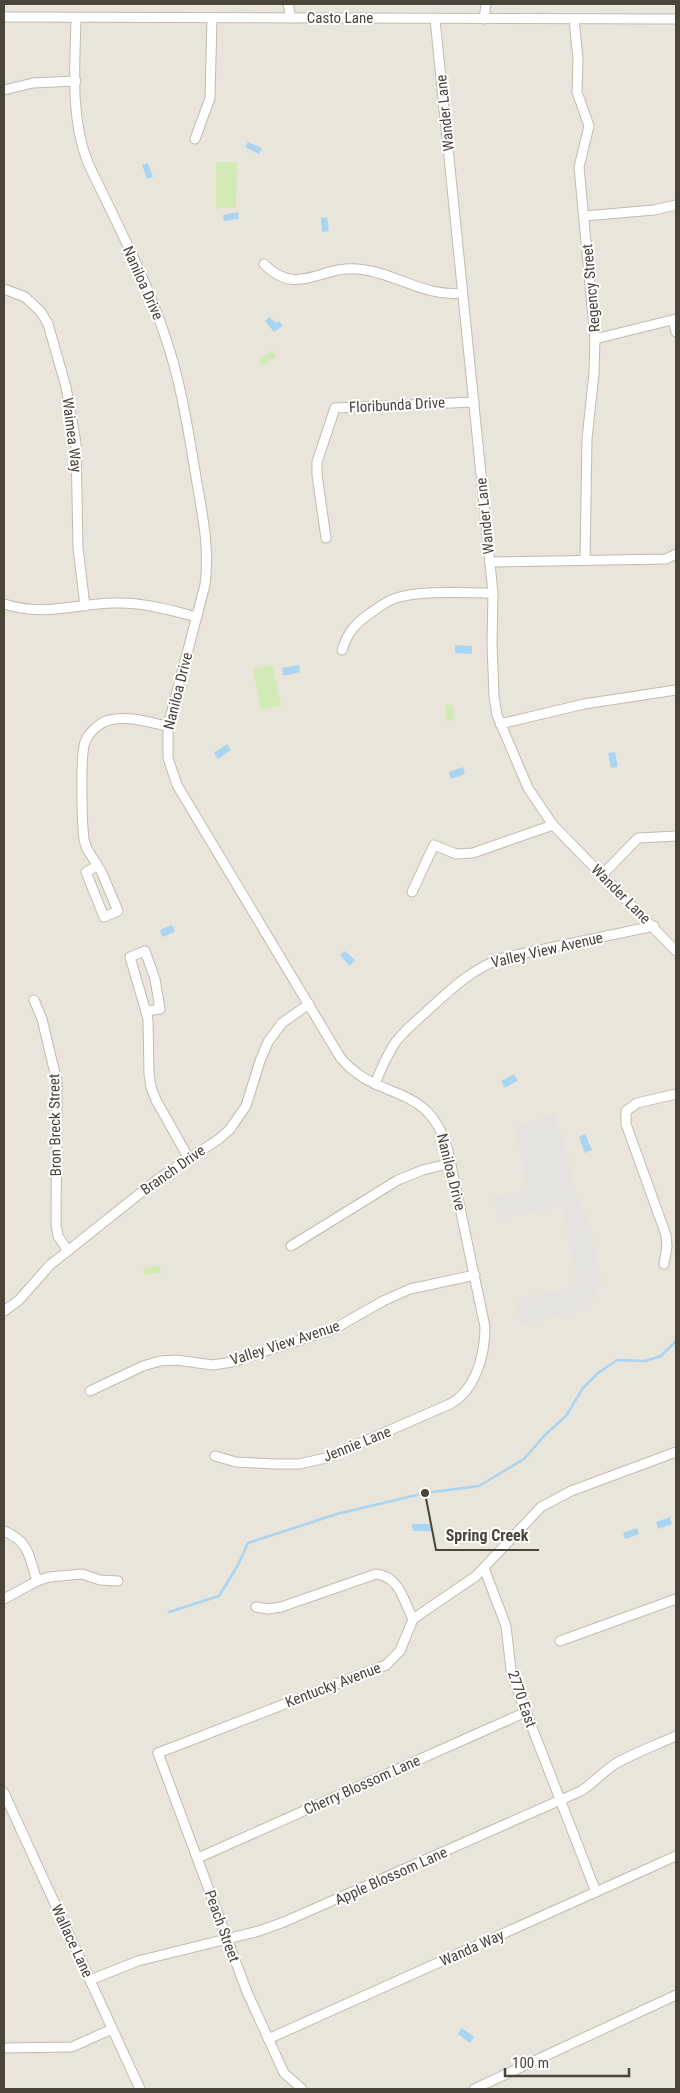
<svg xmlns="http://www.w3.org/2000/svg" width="680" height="2093" font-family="'Roboto Condensed',sans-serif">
  <rect width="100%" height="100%" fill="#f6f3ec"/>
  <rect fill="#eae5da" x="4" y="4" width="672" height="2085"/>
  <g fill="#d2eab5">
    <path d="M216,162H237L236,208H216Z"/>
    <path d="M272,351L276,357L262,366L258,360Z"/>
    <path d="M273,665L281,706L261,710L253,669Z"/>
    <path d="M452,704L455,720L447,721L444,706Z"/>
    <path d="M159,1265L161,1272L145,1276L143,1269Z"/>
  </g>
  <path fill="#e5e3e0" d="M554,1113L572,1171L571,1179L590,1228L603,1287L594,1289L595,1296L588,1300L590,1309L521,1324L516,1300L578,1286L566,1226V1220L564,1218L561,1206L498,1219L494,1197L528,1190L515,1129Z"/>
  <g fill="#a9d4f2">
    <path d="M248,142L262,148L259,154L245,147Z"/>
    <path d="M148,163L153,177L147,179L142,165Z"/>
    <path d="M238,212L239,219L224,221L223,215Z"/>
    <path d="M327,217L329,231L322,232L321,218Z"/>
    <path d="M269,317L276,323L279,321L283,326L274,332L265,321Z"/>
    <path d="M455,645L472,646V654L455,653Z"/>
    <path d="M299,665L300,672L283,676L282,668Z"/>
    <path d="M227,744L231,750L218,759L214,753Z"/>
    <path d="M615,752L618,767L611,768L608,753Z"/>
    <path d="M463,767L465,774L451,779L449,772Z"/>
    <path d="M172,925L175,932L162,937L160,930Z"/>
    <path d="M345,951L355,960L350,966L340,955Z"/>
    <path d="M514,1074L518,1080L505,1088L501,1081Z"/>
    <path d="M585,1134L592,1150L585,1153L579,1137Z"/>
    <path d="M670,1517L672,1524L658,1529L656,1522Z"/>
    <path d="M412,1524H432V1531H413Z"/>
    <path d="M637,1528L639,1534L625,1539L623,1533Z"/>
    <path d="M462,2028L474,2037L470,2043L458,2034Z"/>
  </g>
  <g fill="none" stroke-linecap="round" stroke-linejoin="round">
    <path stroke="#a9d4f2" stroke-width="2.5" d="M169,1612L219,1596L238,1565L248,1543L337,1514L425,1493L479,1486L524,1459L545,1435L566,1416L583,1388L598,1373L617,1360L645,1361L661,1356L676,1341"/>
    <g stroke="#c2bbae" stroke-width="11">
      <g id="minor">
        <path d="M288,4L291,18"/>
        <path d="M4,17L676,19"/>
        <path d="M76,18C75,66 70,118 88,163C115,220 145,276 165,336C181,382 188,429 196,477C202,513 210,548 205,585L168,726V758L177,785L340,1057C378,1104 428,1079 448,1151L485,1327C485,1354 476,1390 450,1404L326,1458L299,1464H275L236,1462L215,1456"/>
        <path d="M435,19L493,593L492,644L494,696L497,715L528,788L553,825L676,951"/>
        <path d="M484,19L486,4"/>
        <path d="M574,19L578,59L577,92L589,126L579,167L595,339L594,373L587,439L585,560"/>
        <path d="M4,90L33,83L76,81"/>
        <path d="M195,139L210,98L212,18"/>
        <path d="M584,216L654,210L676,205"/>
        <path d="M264,264C297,298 321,265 358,269C394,272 426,298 462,293"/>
        <path d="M4,289L25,297L41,312L48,324L66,387L76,443L78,548L85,606"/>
        <path d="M673,320L676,332"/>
        <path d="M595,339L676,319"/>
        <path d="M326,538L317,475V462L335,408L474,402"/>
        <path d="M490,562L666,559L676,554"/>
        <path d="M4,604C46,617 73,604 114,603C143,602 170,610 197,617"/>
        <path d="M342,650C348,632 354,625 369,614C378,608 386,601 396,598C422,590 465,593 493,593"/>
        <path d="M500,724L584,704L676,690"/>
        <path d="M97,866L86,872L104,917L118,911L101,871L87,849L84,840C82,823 80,756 85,742C89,732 100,722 110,720C128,715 151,723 168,726"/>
        <path d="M602,875L638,838L676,836"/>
        <path d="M412,892L434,845L456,854L473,853L553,825"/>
        <path d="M34,1000L42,1019L57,1082L56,1224L58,1236L68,1251"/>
        <path d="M147,1011L160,1009L155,979L145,951L130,957L148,1019L149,1074L151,1087L156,1100L188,1157"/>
        <path d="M375,1084C380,1071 386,1058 393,1046C401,1033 414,1023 425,1013C450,990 473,967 506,957L654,926"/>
        <path d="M291,1246L398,1180L423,1170L451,1163"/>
        <path d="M664,1264L667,1246L666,1235L626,1124V1111L637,1103L676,1094"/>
        <path d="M4,1311L19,1300L50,1265L158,1179L219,1139L230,1129L246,1106L260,1061L268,1042L282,1023L309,1004"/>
        <path d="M90,1391L143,1366L160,1361L176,1360L213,1365L232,1362L334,1329L383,1301L410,1289L475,1275"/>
        <path d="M4,1531C30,1542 29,1557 37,1581"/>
        <path d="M484,1568L506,1626L511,1670L514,1681L596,1892"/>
        <path d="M4,1599L37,1581L49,1577L82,1574L100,1580L118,1581"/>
        <path d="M256,1607L268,1609L281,1607L376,1574C400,1577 403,1600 413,1619"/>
        <path d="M560,1641L676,1599"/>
        <path d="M4,1793L140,2089"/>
        <path d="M198,1858L526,1712"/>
        <path d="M90,1980L138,1961L259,1931L284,1922L581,1791C593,1783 603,1772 615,1764C634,1753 656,1745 676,1736"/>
        <path d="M268,2039L676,1856"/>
        <path d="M4,2048L72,2047L112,2029"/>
        <path d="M302,2089L284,2073L247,1992L158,1753L386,1665L400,1651L413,1619L476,1576L541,1507L571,1491L676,1452"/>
        <path d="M474,2089L676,1995"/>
      </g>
    </g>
    <use href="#minor" stroke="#fff" stroke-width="9"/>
  </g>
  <g text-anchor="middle" stroke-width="4" stroke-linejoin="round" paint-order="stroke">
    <g font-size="15" fill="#4b4439" stroke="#fff">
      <text x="340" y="23">Casto Lane</text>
      <text transform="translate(445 113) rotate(-96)" y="5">Wander Lane</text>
      <text transform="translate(143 283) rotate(66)" y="5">Naniloa Drive</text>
      <text transform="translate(591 288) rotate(-95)" y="5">Regency Street</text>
      <text transform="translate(397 405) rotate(-3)" y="5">Floribunda Drive</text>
      <text transform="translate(72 435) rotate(83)" y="5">Waimea Way</text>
      <text transform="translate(485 516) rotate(-96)" y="5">Wander Lane</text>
      <text transform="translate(178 691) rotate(-76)" y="5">Naniloa Drive</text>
      <text transform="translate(621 894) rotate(45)" y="5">Wander Lane</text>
      <text transform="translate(547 950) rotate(-13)" y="5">Valley View Avenue</text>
      <text transform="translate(55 1125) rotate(-91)" y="5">Bron Breck Street</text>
      <text transform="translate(173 1170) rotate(-35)" y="5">Branch Drive</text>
      <text transform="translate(451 1172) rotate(76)" y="5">Naniloa Drive</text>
      <text transform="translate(285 1343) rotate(-18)" y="5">Valley View Avenue</text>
      <text transform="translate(357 1444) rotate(-22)" y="5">Jennie Lane</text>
      <text transform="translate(333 1685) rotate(-21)" y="5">Kentucky Avenue</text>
      <text transform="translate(522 1699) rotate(71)" y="5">2770 East</text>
      <text transform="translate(362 1785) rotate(-24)" y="5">Cherry Blossom Lane</text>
      <text transform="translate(391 1876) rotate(-24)" y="5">Apple Blossom Lane</text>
      <text transform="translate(222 1926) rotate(70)" y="5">Peach Street</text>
      <text transform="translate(72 1941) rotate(65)" y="5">Wallace Lane</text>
      <text transform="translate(472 1948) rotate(-24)" y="5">Wanda Way</text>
    </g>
  </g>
  <path fill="none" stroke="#4b4439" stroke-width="2" d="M425 1493L436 1550H539"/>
  <circle fill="#4b4439" stroke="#fff" stroke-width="2" cx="425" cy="1493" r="5"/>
  <g font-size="16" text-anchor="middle" font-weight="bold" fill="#4b4439" stroke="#fff" stroke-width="4" stroke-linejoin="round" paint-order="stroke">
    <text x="487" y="1541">Spring Creek</text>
  </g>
  <rect width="680" height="2093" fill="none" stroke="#4b4439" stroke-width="10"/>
  <path d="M505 2068v8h124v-8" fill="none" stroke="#4b4439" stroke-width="2.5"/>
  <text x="512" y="2068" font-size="15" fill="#4b4439" stroke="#ffffff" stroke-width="4" paint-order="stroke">100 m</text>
</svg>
